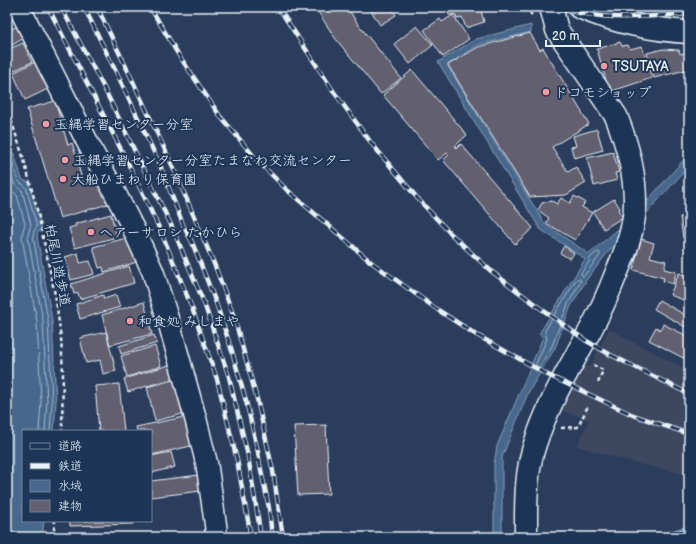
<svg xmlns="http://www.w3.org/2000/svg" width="696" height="544" font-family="'Balsamiq Sans','Klee One',sans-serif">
  <rect width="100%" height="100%" fill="#2b3d5c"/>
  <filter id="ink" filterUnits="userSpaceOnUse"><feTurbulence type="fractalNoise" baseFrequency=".025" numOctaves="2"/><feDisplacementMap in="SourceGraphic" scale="8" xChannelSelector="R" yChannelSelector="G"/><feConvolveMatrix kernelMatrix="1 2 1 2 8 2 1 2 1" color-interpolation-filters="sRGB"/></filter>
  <g filter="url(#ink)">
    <path fill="#3c4761" d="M609,329L689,371V475L642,465L577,446L589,420L560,410L581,364L590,367Z"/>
    <g fill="#46688c" stroke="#879fb7">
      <path d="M531,25V32L478,45L447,65L545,224L589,254L623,225L646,202L689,154V166L644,216L613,246L587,279L571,306L555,348L528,393L502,457V537H494V464L497,446L543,337L539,334L585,259L540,229L438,62L476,39Z"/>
      <path d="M7,131L22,179L29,183L42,230L38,232L37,236L52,320L56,402L54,431H23V521H44L42,537H7Z"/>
    </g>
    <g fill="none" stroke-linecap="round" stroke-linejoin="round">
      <g stroke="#a7bacd" stroke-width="1">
        <path d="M7,145L18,181L26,187L37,227L34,231L33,236L48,320L52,402L50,431"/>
        <path d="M7,162L14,183L16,186L22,190L31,225L29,231L28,237L43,321L47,402L45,431"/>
        <path d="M7,182L10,189L17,195L25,224L23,230L22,237L37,322L41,402L39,431"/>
        <path d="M598,252L600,253V255L584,276H582L581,273L589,262L590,258Z"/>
        <path d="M577,279H580L581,281L568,304L552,346L540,366L537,367L536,364L547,339L545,331Z"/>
      </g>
      <path stroke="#879fb7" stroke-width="5.5" d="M659,537L689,528"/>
    </g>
    <g fill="#625f6e" stroke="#e8f1f8">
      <path d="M315,7H347L358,24L401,78L381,94L335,38Z"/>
      <path d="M372,7H391L396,15L380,25L370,9Z"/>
      <path d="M447,7H480L484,22L466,28L462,17L457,19L455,14L449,15Z"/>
      <path d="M453,15L469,39L443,57L424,30L440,19L442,22Z"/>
      <path d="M20,24L26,37L7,48V32Z"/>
      <path d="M417,26L433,45L410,64L394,44Z"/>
      <path d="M530,33L540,50L543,48L589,124L552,147L568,172L576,167L586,183L566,195L530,197L448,65L478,47Z"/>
      <path d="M620,42L622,46L628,45L630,49L642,46L652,78L612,91L607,84L597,49Z"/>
      <path d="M23,43L32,62L13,71L7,57V50Z"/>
      <path d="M663,49L679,50L680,54L689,52V69L654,78L647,53Z"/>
      <path d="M39,60L52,87L25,100L13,73Z"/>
      <path d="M412,70L467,135L455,146L457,148L461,144L533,228L515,244L443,160L449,155L447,153L438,160L383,95Z"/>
      <path d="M55,101L68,145L72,143L76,156L81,152L88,162L86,164L83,165L77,162L83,182L101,177L108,204L60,218L27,109Z"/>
      <path d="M597,129L603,150L574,158L571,147L576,146L573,136Z"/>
      <path d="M613,152L619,172L615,173L617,180L594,186L587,158Z"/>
      <path d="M574,196L585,202L582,207L592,213L575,240L546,223L549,218L538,210L542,203L552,201L557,204L561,198L570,203Z"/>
      <path d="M614,199L620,208L618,210L623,217L604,229L593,212Z"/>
      <path d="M111,214L117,237L75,248L69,228L76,226L75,224Z"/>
      <path d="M689,216V238H683L680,217Z"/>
      <path d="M130,237L137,262L104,272L103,267L99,268L93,247Z"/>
      <path d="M641,239L654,243L650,257L666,261L664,269L676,272L673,284L663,281L664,278L633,270Z"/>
      <path d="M564,246L574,253L570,259L560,253Z"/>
      <path d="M78,253L80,263L90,261L94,274L71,280L65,257Z"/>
      <path d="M129,266L134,283L80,299L78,293L74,294L71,284Z"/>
      <path d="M679,273L689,277V302L670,295Z"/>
      <path d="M103,295L104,299L116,295L120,307L80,319L76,304Z"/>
      <path d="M659,300L685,315L689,308V329L654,309Z"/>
      <path d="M144,302L152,334L110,345L102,315Z"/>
      <path d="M663,324L689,337V361L649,340L656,327L660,330Z"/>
      <path d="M106,332L116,371L103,374L100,360L86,363L80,338Z"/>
      <path d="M154,335L157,343L121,354L119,346Z"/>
      <path d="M155,346L161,366L127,377L121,356Z"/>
      <path d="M172,364L176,377L128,392L124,379Z"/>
      <path d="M177,379L186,413L155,421L147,387Z"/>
      <path d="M119,384L124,431H99L95,386Z"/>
      <path d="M184,417L191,446L151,455V431H137L136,427Z"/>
      <path d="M326,425L329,494L298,495L294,426Z"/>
      <path d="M171,452L175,467L151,473V456Z"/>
      <path d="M199,475L201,491L151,497V481Z"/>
      <path d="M70,521H133V524L70,526Z"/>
    </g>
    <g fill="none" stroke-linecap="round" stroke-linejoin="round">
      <g stroke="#e8f1f8" stroke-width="24">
        <path id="street" d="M19,7L93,153L113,189L133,228L153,272L169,323L196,420L207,465L216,528V537"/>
      </g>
      <g stroke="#e8f1f8" stroke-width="25">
        <g id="secondary">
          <path d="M579,7C614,22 651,30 689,32"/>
          <path d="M526,537C526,506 525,473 535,444C545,413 560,384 576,356C581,346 587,337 592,327C601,310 609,292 616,274C626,251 635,227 635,202C635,173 627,143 616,116L557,30L551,7"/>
        </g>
      </g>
      <g stroke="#e8f1f8" stroke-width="2.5" stroke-dasharray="4 3" stroke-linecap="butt">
        <path d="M525,7L532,15"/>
        <path d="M7,107L24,160L38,213L56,300L61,338L63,372L62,431"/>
        <path d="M593,365L603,370L598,383"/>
        <path d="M561,428L578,427L588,406"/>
        <path d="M53,537L55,521"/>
      </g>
      <use href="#street" stroke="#1d3557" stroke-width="21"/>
      <use href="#secondary" stroke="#1d3557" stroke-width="22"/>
      <g stroke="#e8f1f8" stroke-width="4.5">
        <g id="rail">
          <path d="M48,7L128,163L162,234L192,308L217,379L237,460L251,537"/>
          <path d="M61,7L103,86L173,229L204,303L229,377L248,456L261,537"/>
          <path d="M84,7L122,84L160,165L184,227L192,242L216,303L232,351L247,405L258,452L260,465L269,508L272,537"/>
          <path d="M97,7L130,75L173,167L215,266L234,317L257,399L273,471L283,537"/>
          <path d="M150,7L178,54L220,116L257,160L286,189L371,262L438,310L475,334L548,375L633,415L689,434"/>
          <path d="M278,7L334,92L372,144L418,199L451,234L491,271L540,308L585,340L609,354L689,394"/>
          <path d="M550,7C572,12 593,16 615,17C639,18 664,15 689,14"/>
        </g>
      </g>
      <use href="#rail" stroke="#1d3557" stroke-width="3" stroke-dasharray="9" stroke-linecap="butt"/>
    </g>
  </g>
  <g fill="#ff9aa2" stroke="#1d3557" stroke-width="1.5">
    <circle cx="604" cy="66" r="4"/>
    <circle cx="546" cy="92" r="4"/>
    <circle cx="46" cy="124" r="4"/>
    <circle cx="65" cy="160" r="4"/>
    <circle cx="63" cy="179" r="4"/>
    <circle cx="91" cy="232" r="4"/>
    <circle cx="130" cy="321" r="4"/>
  </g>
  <g text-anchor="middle" stroke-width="4" stroke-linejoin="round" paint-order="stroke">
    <g font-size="14" fill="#e8f1f8" stroke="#1d3557" text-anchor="start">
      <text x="612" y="71">TSUTAYA</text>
      <text x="554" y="97">ドコモショップ</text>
      <text x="54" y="129">玉縄学習センター分室</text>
      <text x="73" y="165">玉縄学習センター分室たまなわ交流センター</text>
      <text x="71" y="184">大船ひまわり保育園</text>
      <text x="99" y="237">ヘアーサロン たかひら</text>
      <text x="138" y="326">和食処 みしまや</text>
    </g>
    <g font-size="14" fill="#e8f1f8" stroke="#1d3557">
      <text transform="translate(58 265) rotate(79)" y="5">柏尾川遊歩道</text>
    </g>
  </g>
  <rect width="696" height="544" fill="none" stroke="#1d3557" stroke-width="24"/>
  <rect x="12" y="12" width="672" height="520" fill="none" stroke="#e8f1f8" stroke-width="1.5" filter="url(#ink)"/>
  <rect x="22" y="430" width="130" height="92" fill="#1d3557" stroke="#6e8097"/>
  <rect x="30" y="443" width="20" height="6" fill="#1d3557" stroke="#6e8097"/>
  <text x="58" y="450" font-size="12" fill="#e8f1f8">道路</text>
  <rect x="30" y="463" width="20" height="6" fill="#e8f1f8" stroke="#6e8097"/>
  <text x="58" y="470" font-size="12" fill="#e8f1f8">鉄道</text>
  <rect x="30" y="480" width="20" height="12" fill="#46688c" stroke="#6e8097"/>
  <text x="58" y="490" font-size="12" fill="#e8f1f8">水域</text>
  <rect x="30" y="500" width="20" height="12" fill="#625f6e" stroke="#6e8097"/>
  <text x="58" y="510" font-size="12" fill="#e8f1f8">建物</text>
  <path d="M546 40v6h54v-6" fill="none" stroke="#e8f1f8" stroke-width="2"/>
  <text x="552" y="40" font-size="12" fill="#e8f1f8" stroke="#1d3557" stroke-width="3" paint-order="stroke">20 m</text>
</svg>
